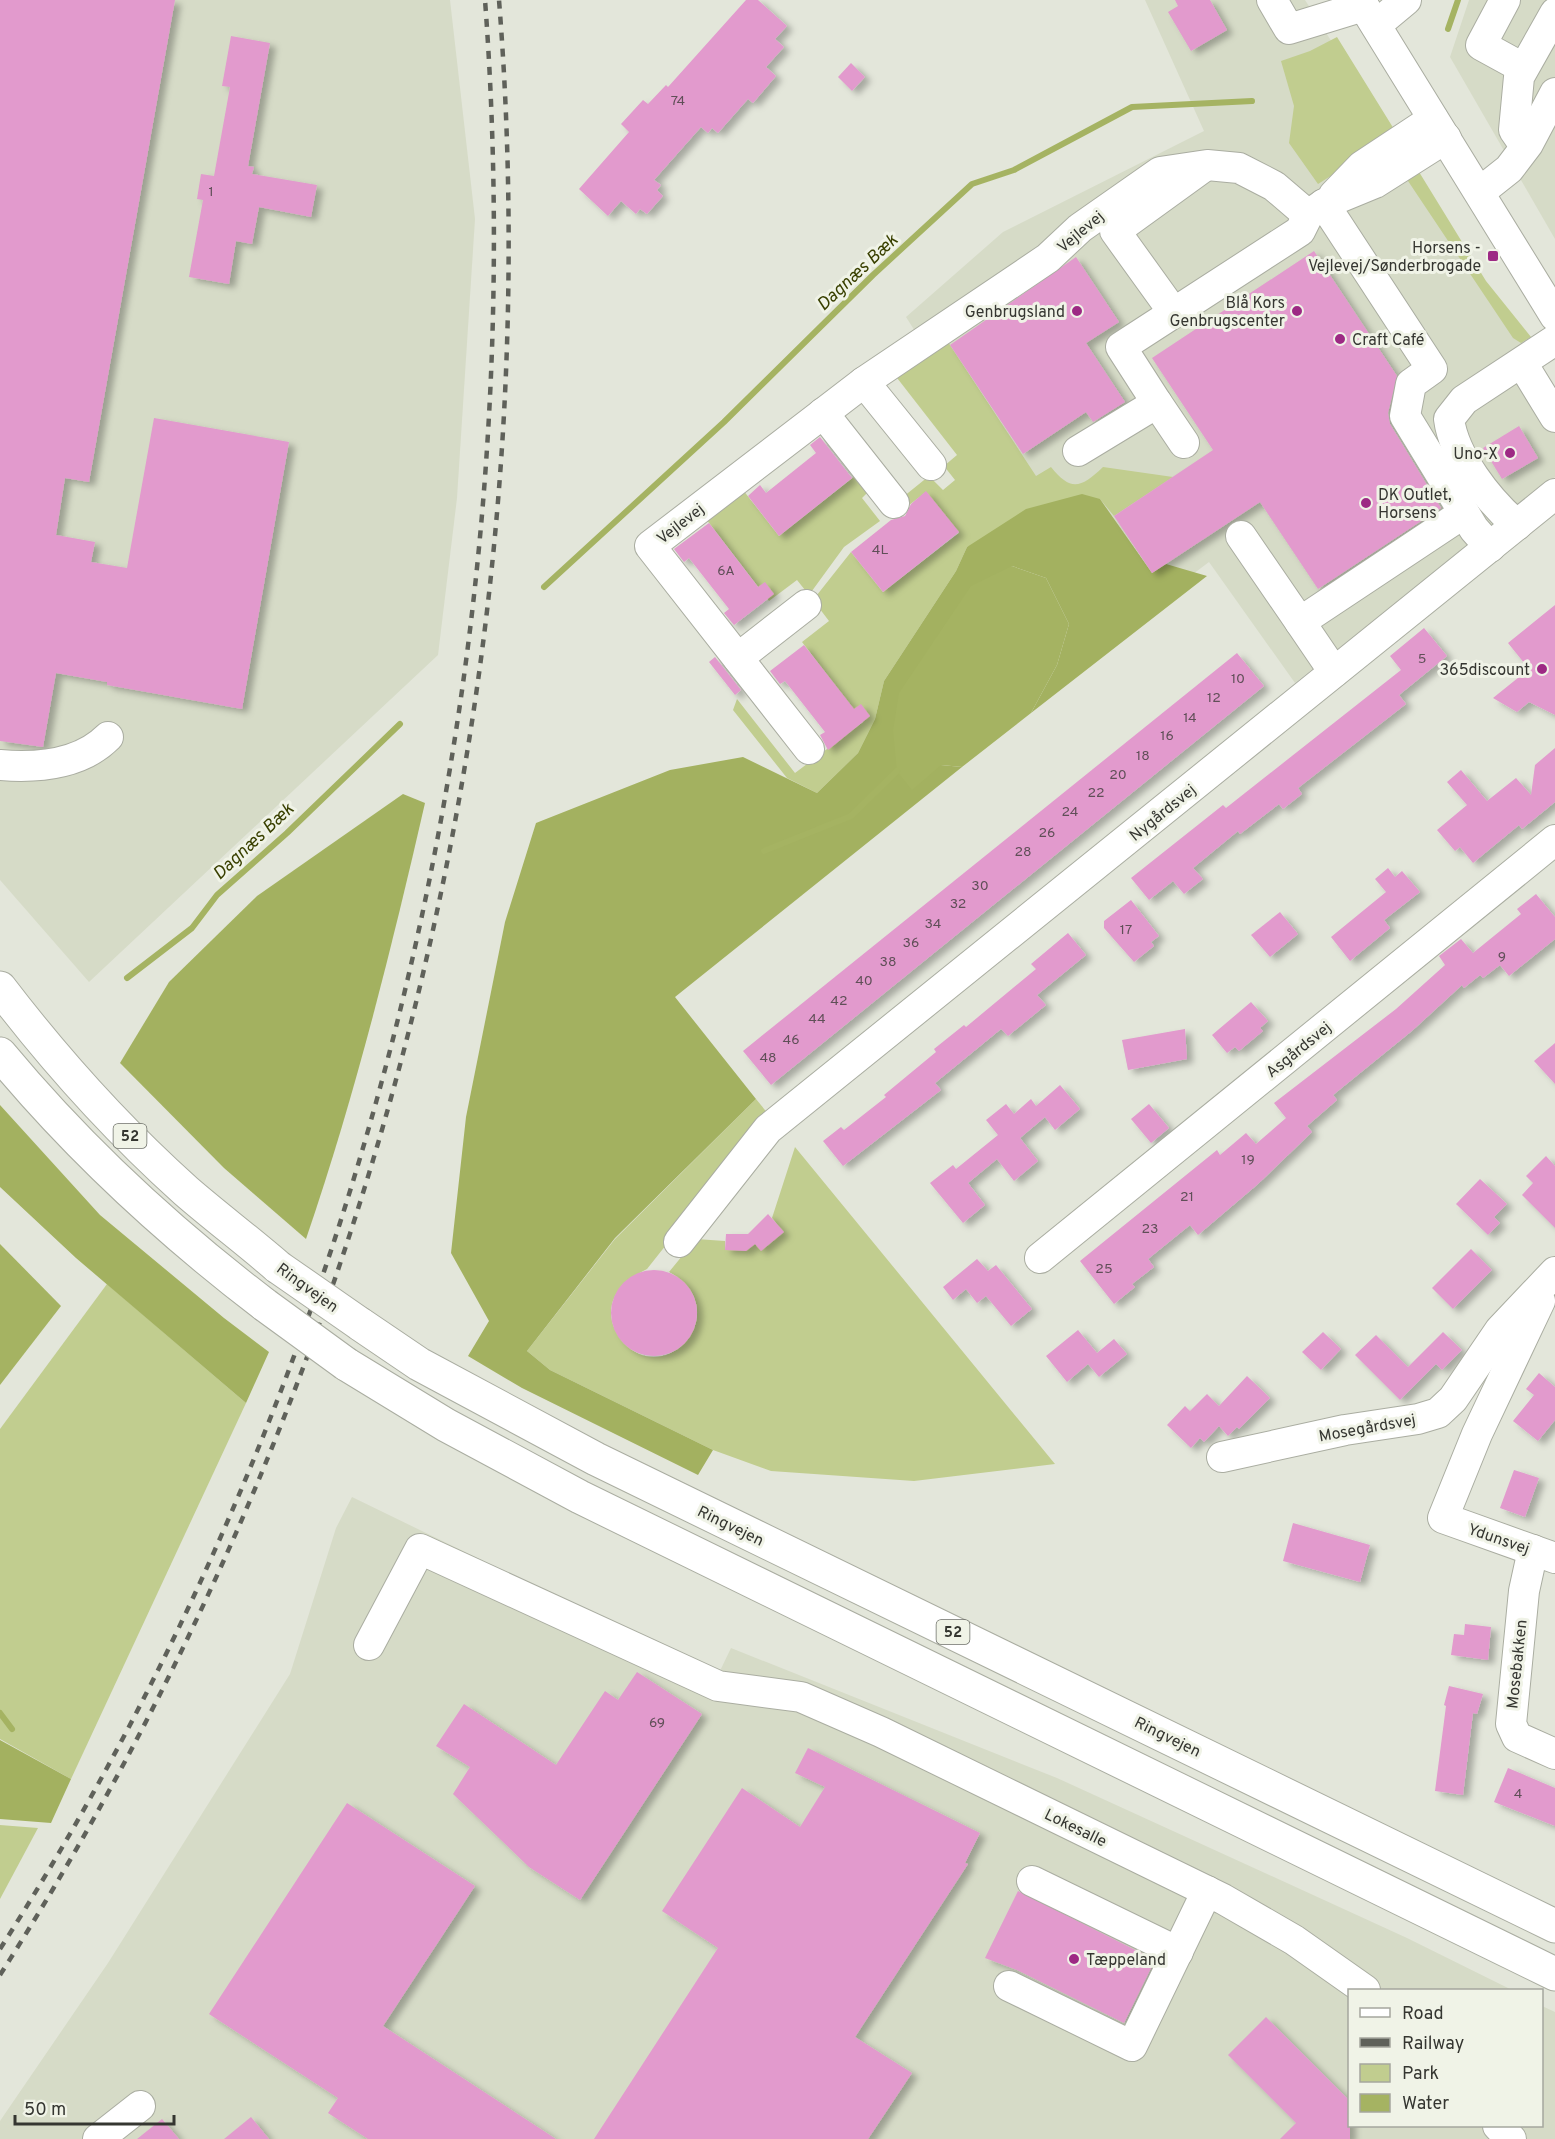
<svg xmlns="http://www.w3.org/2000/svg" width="1555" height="2139" font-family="Overpass,sans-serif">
  <defs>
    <filter id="shadow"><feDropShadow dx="6" dy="4" stdDeviation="3" flood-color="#0004"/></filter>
  </defs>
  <rect width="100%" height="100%" fill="#e3e6da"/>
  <g fill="#d6dbc7">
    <path d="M0,0H450L475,219L457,498L438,655L89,982L0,880Z"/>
    <path d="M1145,0H1305L1555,390V477L1295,683L1209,562L1109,637L906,317L1003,232L1204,131Z"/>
    <path d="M1469,0H1555V239L1450,57Z"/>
    <path d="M352,1497L718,1675L731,1648L1057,1778L1407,1938L1512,1990H1350V2126H1542V2006L1555,2012V2139H0V2121L108,1963L290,1674L336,1528Z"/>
  </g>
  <g fill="#c1cd8f">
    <path d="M1337,37L1397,134L1318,184L1289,143L1294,106L1281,61L1310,51Z"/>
    <path d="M1416,167L1486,281L1531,337L1521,343L1513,338L1404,175Z"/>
    <path d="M948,342L1036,476L1051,467C1071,492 1081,488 1103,467L1173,477L1114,516L1100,499L967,547L956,571L884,681L875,719L858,753L817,793L787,778L733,710L737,699L795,773L863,722L802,642L829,621L813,600L851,552L883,592L959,533L926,492L904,509L903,497L929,476L943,490L955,480L944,466L957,455L894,374Z"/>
    <path d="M855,476L868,492L862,498L880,521L844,547L809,595L797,580L769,601L706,519L743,490L779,536Z"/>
    <path d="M756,1099L769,1115L647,1269C629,1278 612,1290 611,1312C611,1325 617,1336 626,1345C670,1387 735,1308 669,1272L696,1239L725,1241V1250L755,1244L783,1232L772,1218L795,1147L1055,1464L914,1481L771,1471L713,1450L550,1370L527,1351L615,1239Z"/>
    <path d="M107,1284L246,1403L71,1779L0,1739V1429Z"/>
    <path d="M0,1825L38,1828L0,1899Z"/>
  </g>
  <g fill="#a3b160">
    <path d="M1082,494L1100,499L1152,573L1166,564L1207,576L1031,713L1057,665L1069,624L1046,578L1012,566L941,765L962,767L675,997L756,1099L615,1238L527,1351L550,1370L713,1450L698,1475L522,1388L468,1356L489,1321L451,1253L466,1117L505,922L536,823L670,770L743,757L817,793L858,753L875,719L884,681L956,571L967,547L1026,509Z"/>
    <path d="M403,794L425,803C391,951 355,1096 306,1239L224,1168L120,1063L169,982L257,896Z"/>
    <path d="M0,1105L100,1215L224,1318L269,1352L246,1403L76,1258L0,1187Z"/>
    <path d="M0,1740L71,1779L51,1823L0,1819Z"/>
  </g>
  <g fill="#a5b362">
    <path d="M1012,566L1046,578L1069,624L1057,665L1031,713L962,767L941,765L912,790L897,771L893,731L899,693L971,586Z"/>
    <path d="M0,1244L61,1306L0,1385Z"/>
  </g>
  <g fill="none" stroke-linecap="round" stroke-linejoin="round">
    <g stroke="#a5b362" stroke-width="6">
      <path d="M1448,29L1458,0"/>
      <path d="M544,587L724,422L873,275L972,184L1014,170L1132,107L1252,101"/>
      <path d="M764,851L851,816L897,771"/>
      <path d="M127,978L192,928L217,895L287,833L400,724"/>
      <path d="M0,1713L12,1729"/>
    </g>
  </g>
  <g fill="#e29acd" filter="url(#shadow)">
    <path d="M0,0H175L89,482L65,478L56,535L95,542L91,562L127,568L154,418L289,442L242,709L107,685V682L56,673L43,747L0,741Z"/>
    <path d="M746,0H758L787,26L775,39L784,47L766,67L776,76L753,103L748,99L718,133L712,128L708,133L701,127L654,180L661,185L657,190L663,196L647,214L640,209L636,214L621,201L608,216L579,189L629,132L621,124L643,100L648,104L666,85L668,87Z"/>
    <path d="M1175,0H1210L1227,30L1191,51L1168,12L1178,6Z"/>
    <path d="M231,36L270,43L248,166L254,167L252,174L317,185L311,217L259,207L252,244L236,241L229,284L189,277L203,200L197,199L201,174L214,176L230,87L222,86Z"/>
    <path d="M851,63L865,77L852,91L838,77Z"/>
    <path d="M1314,251L1397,376L1388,413L1390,424L1441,508L1318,589L1260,502L1152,573L1114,516L1213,450L1152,358Z"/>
    <path d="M1076,257L1119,322L1086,343L1125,402L1093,422L1086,412L1023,454L950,345Z"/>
    <path d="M1519,426L1538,458L1502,479L1483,448Z"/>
    <path d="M820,437L852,478L779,536L748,496L760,485L766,493L816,453L810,445Z"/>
    <path d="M926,491L959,532L883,592L851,552L891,520L905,516L911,504Z"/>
    <path d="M709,523L758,587L765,582L774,594L734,625L724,613L729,609L689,558L684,562L674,549Z"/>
    <path d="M1555,605V715L1529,702L1517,712L1493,698L1529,669L1508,643Z"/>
    <path d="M1424,628L1447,656L1399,695L1406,704L1298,788L1302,794L1283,809L1279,804L1240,834L1238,831L1193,868L1203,879L1184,894L1173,881L1149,900L1131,878L1223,805L1226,808L1401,670L1390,656Z"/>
    <path d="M804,645L854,709L861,704L870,716L828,750L820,735L825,732L785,681L780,684L770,671Z"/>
    <path d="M1237,653L1264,686L771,1085L743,1051Z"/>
    <path d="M715,657L741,690L735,695L709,662Z"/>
    <path d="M1555,748V802L1522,829L1519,825L1473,863L1460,847L1455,851L1437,830L1467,805L1447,782L1461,770L1487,801L1516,778L1531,795L1535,765Z"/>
    <path d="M1388,868L1395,877L1402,871L1420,892L1384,920L1390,928L1350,961L1331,937L1386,892L1375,879Z"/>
    <path d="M1536,894L1555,917V939L1509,976L1500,965L1483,978L1480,975L1464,988L1462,985L1413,1030L1333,1095L1337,1100L1307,1126L1312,1132L1258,1184L1198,1235L1190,1225L1148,1259L1154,1267L1132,1284L1135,1287L1114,1304L1080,1261L1217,1150L1220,1155L1246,1133L1256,1144L1286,1118L1274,1103L1396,1009L1445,965L1439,956L1461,939L1473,953L1521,914L1517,909Z"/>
    <path d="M1131,900L1159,936L1151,942L1154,946L1134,962L1104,928V921Z"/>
    <path d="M1280,912L1298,934L1270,957L1251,935Z"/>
    <path d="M1068,933L1086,955L1037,995L1046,1005L1008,1036L1001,1029L935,1083L941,1090L843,1166L823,1141L841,1127L844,1130L886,1097L884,1095L936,1052L934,1049L964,1025L966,1027L1036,969L1031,964Z"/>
    <path d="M1251,1002L1268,1021L1260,1028L1263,1031L1239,1051L1235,1047L1227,1053L1212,1035Z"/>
    <path d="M1185,1029L1187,1059L1128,1070L1122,1040Z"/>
    <path d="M1555,1043V1084L1534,1061Z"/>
    <path d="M1060,1085L1080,1109L1055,1130L1045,1117L1020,1138L1038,1161L1014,1181L997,1159L968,1183L985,1205L963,1223L930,1183L953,1165L956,1169L998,1135L986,1120L1006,1104L1014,1114L1031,1099L1036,1106Z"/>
    <path d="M1149,1104L1169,1128L1151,1143L1131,1119Z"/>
    <path d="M1546,1156L1555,1166V1228L1522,1195L1533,1183L1526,1176Z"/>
    <path d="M1480,1179L1507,1204L1494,1217L1500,1223L1488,1235L1456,1204Z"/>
    <path d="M768,1214L784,1232L761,1251L755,1244L746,1251L725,1250L726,1234H748Z"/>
    <path d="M1471,1249L1492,1270L1453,1309L1432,1288Z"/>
    <path d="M977,1259L988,1271L996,1265L1032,1309L1011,1326L986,1296L977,1303L966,1289L953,1300L943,1287Z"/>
    <circle cx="654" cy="1313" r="43"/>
    <path d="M1078,1330L1097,1353L1114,1339L1127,1354L1099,1377L1088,1364L1067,1382L1046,1356Z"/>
    <path d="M1323,1332L1341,1349L1321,1370L1302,1352Z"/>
    <path d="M1443,1332L1462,1350L1442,1370L1436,1364L1400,1400L1355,1355L1376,1335L1408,1367Z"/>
    <path d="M1539,1373L1555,1387V1420L1538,1441L1513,1421L1534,1395L1526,1389Z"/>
    <path d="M1247,1376L1270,1398L1239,1429L1237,1427L1228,1436L1219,1426L1204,1442L1200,1438L1191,1448L1167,1425L1185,1406L1190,1411L1207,1394L1219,1406Z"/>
    <path d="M1514,1470L1539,1478L1525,1517L1500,1508Z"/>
    <path d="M1293,1523L1370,1545L1360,1582L1283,1561Z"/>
    <path d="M1465,1624L1491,1627L1488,1660L1451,1655L1454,1634L1464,1635Z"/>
    <path d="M637,1672L702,1714L580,1900L529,1867L453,1794L470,1767L436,1746L464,1704L556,1765L605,1691L618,1700Z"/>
    <path d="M1449,1686L1483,1694L1477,1714L1473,1713L1463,1795L1435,1791L1446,1706L1444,1705Z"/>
    <path d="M808,1748L980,1833L965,1863L968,1864L855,2037L912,2073L868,2139H594L718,1948L662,1911L742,1788L800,1827L825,1787L795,1773Z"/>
    <path d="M1508,1768L1555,1788V1826L1494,1802Z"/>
    <path d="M347,1803L475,1886L383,2026L556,2139H368L328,2113L338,2098L209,2014Z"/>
    <path d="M1018,1891L1155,1960L1124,2023L1017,1970L985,1958Z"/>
    <path d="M1266,2017L1350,2101V2139H1280L1296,2123L1228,2055Z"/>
    <path d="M251,2117L269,2139H224Z"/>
    <path d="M162,2119L179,2139H137Z"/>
  </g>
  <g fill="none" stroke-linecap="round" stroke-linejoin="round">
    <g stroke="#aaada1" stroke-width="32">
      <g id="minor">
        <path d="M1272,0L1289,29L1364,6"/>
        <path d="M1360,0L1555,316"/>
        <path d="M1505,0L1481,45L1523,68"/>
        <path d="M1376,25L1406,0"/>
        <path d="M1525,146L1514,130L1519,77L1555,13"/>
        <path d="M1480,192L1509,169L1528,144L1555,93"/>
        <path d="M1334,195L1362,166L1433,119"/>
        <path d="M1324,204L1432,369L1411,384L1405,416L1474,529L1490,547"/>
        <path d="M1174,313L1115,231L1202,168"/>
        <path d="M1522,363L1555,417"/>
        <path d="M864,382L931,465"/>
        <path d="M1157,403L1184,443"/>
        <path d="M823,413L894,503"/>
        <path d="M1078,451L1157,403L1121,347L1300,231L1308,215"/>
        <path d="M1517,525C1488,500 1454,457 1449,419L1464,400L1555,340"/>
        <path d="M1241,536L1300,622"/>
        <path d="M738,658L806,605"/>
        <path d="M1334,672L1300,622L1464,513"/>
        <path d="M809,749L650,546L864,382L1048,258L1080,228L1160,172L1207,165L1239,168L1274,186L1308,215L1324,204L1375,183L1446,138"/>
        <path d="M0,765C37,768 81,764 108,737"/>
        <path d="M679,1242L768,1129L1555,494"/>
        <path d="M1040,1258L1555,840"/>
        <path d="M1540,1301L1477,1434L1443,1518L1555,1558"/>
        <path d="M1222,1457L1345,1430L1418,1419L1438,1413L1453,1399L1500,1330L1555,1272"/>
        <path d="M1533,1550L1524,1591L1511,1724L1517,1737L1555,1754"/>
        <path d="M369,1645L420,1549L718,1686L801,1697L881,1732L1223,1899L1294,1940L1365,1990"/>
        <path d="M1032,1881L1178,1952"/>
        <path d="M1009,1986L1132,2046L1207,1891"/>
        <path d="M1498,2126L1511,2139"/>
        <path d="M98,2139L140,2106"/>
      </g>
    </g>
    <g stroke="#aaada1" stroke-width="35">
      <g id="major">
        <path d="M0,988C55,1060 118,1130 186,1191C216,1217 248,1241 278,1267"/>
        <path d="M0,1054C78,1148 168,1231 265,1305"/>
        <path d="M360,1324L419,1364L596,1459L1555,1926"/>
        <path d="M346,1364L446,1425L580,1497L1555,1974"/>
      </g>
    </g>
    <use href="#minor" stroke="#fff" stroke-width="30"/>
    <use href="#major" stroke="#fff" stroke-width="33"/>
    <g stroke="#5f615a" stroke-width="4.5" stroke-dasharray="8 8" stroke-linecap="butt">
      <path d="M0,1949C367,1374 536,680 485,0"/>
      <path d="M0,1975C372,1392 554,691 499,0"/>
    </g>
    <g stroke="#aaada1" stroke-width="35" stroke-linecap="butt">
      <g id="major-bridge">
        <path d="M278,1267L360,1324"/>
        <path d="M265,1305L346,1364"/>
      </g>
    </g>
    <use href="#major-bridge" stroke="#fff" stroke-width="33"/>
  </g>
  <g fill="#9d2984" stroke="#f0f3e7" stroke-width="2">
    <rect x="1487" y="250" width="12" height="12" rx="3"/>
    <circle cx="1077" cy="311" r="6"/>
    <circle cx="1297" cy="311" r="6"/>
    <circle cx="1340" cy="339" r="6"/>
    <circle cx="1510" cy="453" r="6"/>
    <circle cx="1366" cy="503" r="6"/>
    <circle cx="1542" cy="669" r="6"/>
    <circle cx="1074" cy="1959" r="6"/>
  </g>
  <g text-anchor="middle" stroke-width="6" stroke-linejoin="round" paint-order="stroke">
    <g font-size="14" fill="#604f58">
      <text x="678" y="105">74</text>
      <text x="211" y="196">1</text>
      <text x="880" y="554">4L</text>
      <text x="726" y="575">6A</text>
      <text x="1422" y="663">5</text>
      <text x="1238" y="683">10</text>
      <text x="1214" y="702">12</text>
      <text x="1190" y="722">14</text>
      <text x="1167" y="740">16</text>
      <text x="1143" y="760">18</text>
      <text x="1118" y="779">20</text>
      <text x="1096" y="797">22</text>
      <text x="1070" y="816">24</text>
      <text x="1047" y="837">26</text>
      <text x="1023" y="856">28</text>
      <text x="980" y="890">30</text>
      <text x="958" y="908">32</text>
      <text x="933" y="928">34</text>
      <text x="1126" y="934">17</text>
      <text x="911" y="947">36</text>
      <text x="1502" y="961">9</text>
      <text x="888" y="966">38</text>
      <text x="864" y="985">40</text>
      <text x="839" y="1005">42</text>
      <text x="817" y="1023">44</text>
      <text x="791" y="1044">46</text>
      <text x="768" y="1062">48</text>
      <text x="1248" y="1164">19</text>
      <text x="1187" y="1201">21</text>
      <text x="1150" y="1233">23</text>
      <text x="1104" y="1273">25</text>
      <text x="657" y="1727">69</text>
      <text x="1518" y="1798">4</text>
    </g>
    <g fill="#f0f3e7" stroke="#6d6f68" stroke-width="1.5">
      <rect x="113.5" y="1124" width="33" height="24" rx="4.5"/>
      <rect x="936.5" y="1620" width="33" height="24" rx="4.5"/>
    </g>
    <g font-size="15" font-weight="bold" fill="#353631">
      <text x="130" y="1141">52</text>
      <text x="953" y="1637">52</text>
    </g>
    <g font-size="16" fill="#353631" stroke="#f0f3e7">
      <text transform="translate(1080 231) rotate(-40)" y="6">Vejlevej</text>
      <text transform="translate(680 523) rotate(-38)" y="6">Vejlevej</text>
      <text transform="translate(1162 812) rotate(-39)" y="6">Nygårdsvej</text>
      <text transform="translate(1298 1049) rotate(-39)" y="6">Asgårdsvej</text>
      <text transform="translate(308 1287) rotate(36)" y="6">Ringvejen</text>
      <text transform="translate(1367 1427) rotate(-10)" y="6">Mosegårdsvej</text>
      <text transform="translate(731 1525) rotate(26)" y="6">Ringvejen</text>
      <text transform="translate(1499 1538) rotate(19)" y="6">Ydunsvej</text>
      <text transform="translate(1516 1664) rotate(-84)" y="6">Mosebakken</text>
      <text transform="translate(1168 1736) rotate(26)" y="6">Ringvejen</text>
      <text transform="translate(1076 1827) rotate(26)" y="6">Lokesalle</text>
    </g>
    <g font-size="16" fill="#353631" stroke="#f0f3e7" text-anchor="end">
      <text x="1481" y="253">Horsens -<tspan x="1481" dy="18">Vejlevej/Sønderbrogade</tspan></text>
      <text x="1285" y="308">Blå Kors<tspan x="1285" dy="18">Genbrugscenter</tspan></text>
      <text x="1065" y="317">Genbrugsland</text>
      <text x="1352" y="345" text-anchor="start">Craft Café</text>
      <text x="1498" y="459">Uno-X</text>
      <text x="1378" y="500" text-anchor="start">DK Outlet,<tspan x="1378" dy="18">Horsens</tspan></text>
      <text x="1530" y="675">365discount</text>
      <text x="1086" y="1965" text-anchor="start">Tæppeland</text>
    </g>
    <g font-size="18" font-style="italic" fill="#394000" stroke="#f0f3e7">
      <text transform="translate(857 272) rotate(-43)" y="6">Dagnæs Bæk</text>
      <text transform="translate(253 841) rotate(-43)" y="6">Dagnæs Bæk</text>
    </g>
  </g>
  <rect x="1348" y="1989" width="195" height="138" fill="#f0f3e7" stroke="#a5a79e" stroke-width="1.5"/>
  <rect x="1360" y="2008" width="30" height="9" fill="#ffffff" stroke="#a5a79e" stroke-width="1.5"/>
  <text x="1402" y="2019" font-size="18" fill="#353631">Road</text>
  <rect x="1360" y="2038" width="30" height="9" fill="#5f615a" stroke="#a5a79e" stroke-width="1.5"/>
  <text x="1402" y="2049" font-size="18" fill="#353631">Railway</text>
  <rect x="1360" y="2064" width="30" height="18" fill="#c1cd8f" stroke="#a5a79e" stroke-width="1.5"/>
  <text x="1402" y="2079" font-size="18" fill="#353631">Park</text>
  <rect x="1360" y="2094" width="30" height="18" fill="#a5b362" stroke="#a5a79e" stroke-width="1.5"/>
  <text x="1402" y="2109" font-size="18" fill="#353631">Water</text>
  <path d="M15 2115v9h159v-9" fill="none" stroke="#353631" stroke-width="3"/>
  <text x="24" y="2115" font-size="18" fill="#353631" stroke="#f0f3e7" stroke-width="4.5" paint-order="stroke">50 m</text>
</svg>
